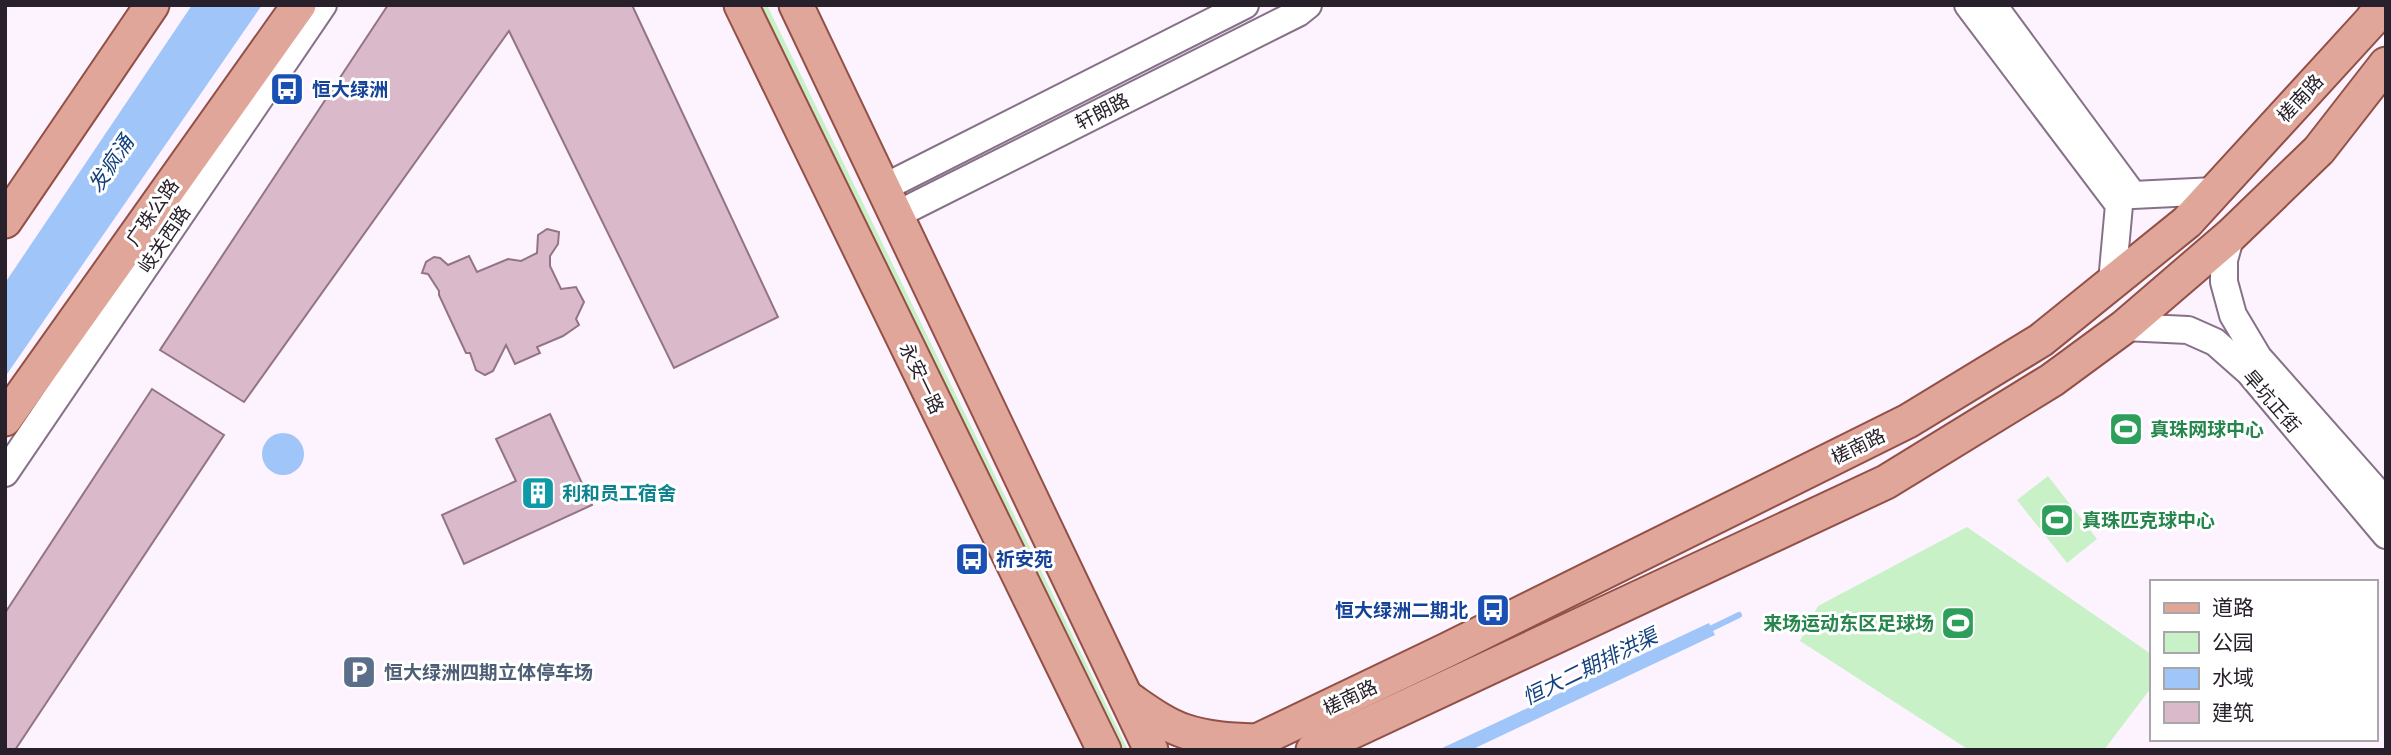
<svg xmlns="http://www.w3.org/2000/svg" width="2391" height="755" font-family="Mulish,'Noto Sans SC',sans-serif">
  <rect width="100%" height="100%" fill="#fdf3fe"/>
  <g fill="#c9f1c7">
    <path d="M754,5H767L1128,750H1113Z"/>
    <path d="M2048,476L2097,539L2067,563L2017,500Z"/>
    <path d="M1967,527L2151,654V688L2104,750H1969L1800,641L1818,606Z"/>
  </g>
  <g fill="#a0c5f9">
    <path d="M192,5H262L5,377V283Z"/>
    <circle cx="283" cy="454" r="21"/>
    <path d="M1709,623L1715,635L1471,750H1438Z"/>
  </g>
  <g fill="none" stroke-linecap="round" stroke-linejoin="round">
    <path stroke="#a0c5f9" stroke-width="6" d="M1706,631L1739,615"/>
  </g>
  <g fill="#dab9ca" stroke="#937484" stroke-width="2">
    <path d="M388,5H632L778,317L674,368L509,31L244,402L160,350Z"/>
    <path d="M547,229L559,232L558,244L550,256V266L561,289L576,287L584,302L576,319L579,325L563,336L537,347L540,353L515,364L506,345L493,371L485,375L476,370L470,353H466L439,295V291L428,274L422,273L426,262L434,257L440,258L448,265L469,256L477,272L508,259L521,261L537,253L538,235Z"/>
    <path d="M152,389L224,435L15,750H5V613Z"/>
    <path d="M550,414L592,505L464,564L442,515L516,481L496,439Z"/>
  </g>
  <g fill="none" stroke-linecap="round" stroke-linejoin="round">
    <g stroke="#877189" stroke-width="30">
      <g id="minor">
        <path d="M1968,5L2119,205L2112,282"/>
        <path d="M1993,5L2133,195L2215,191"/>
        <path d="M883,188L1245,5"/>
        <path d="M896,215L1298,13L1308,5"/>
        <path d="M2231,235L2224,260V282L2233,315L2258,357L2386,502"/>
        <path d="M2124,327L2188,330L2215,342L2249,372L2386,535"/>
        <path d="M5,473L323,5"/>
      </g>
    </g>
    <g stroke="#935047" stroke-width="37">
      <g id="major">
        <path d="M741,5L1104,750"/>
        <path d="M796,5L1151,750"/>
        <path d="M5,221L152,5"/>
        <path d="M5,419L299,5"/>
        <path d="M1126,697C1144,709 1163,724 1184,731C1207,739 1232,740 1256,741"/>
        <path d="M1238,750L1447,650L1908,421L2041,340L2187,222L2371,21L2382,5"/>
        <path d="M1313,750L1886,482L2052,380L2124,327L2231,235L2319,150L2386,64"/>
      </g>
    </g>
    <use href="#minor" stroke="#fff" stroke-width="26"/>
    <use href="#major" stroke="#e0a69a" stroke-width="33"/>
  </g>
  <defs>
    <g id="bus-square" transform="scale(1.75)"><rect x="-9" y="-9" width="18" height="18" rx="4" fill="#1a4fb4" stroke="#fff"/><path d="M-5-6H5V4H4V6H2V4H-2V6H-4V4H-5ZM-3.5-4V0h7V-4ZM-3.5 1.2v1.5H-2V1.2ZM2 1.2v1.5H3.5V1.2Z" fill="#fff"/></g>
    <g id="stadium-square" transform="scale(1.75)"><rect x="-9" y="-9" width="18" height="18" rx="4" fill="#2e9e5b" stroke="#fff"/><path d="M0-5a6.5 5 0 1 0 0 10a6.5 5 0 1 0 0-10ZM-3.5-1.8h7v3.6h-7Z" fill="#fff"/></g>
    <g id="building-square" transform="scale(1.75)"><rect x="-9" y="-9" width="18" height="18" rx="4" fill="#0f9aa8" stroke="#fff"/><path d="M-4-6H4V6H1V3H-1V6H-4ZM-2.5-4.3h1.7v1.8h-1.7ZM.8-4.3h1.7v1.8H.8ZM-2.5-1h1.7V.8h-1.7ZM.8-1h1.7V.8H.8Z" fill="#fff"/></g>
    <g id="parking-square" transform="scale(1.75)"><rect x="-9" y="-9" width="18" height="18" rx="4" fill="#5c6f8a" stroke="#fff"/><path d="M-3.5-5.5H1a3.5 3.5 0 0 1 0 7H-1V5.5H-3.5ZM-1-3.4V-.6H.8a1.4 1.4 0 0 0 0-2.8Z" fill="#fff"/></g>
  </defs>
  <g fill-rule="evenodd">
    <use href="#bus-square" x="287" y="89"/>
    <use href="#stadium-square" x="2126" y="429"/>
    <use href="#building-square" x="538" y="493"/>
    <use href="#stadium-square" x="2057" y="520"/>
    <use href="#bus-square" x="972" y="559"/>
    <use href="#bus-square" x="1493" y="610"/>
    <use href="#stadium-square" x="1958" y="623"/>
    <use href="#parking-square" x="359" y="672"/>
  </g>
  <g text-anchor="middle" stroke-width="6" stroke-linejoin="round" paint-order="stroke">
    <g font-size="19" font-weight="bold" fill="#164399" stroke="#fff" text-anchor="start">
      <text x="312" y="96">恒大绿洲</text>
      <text x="996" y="566">祈安苑</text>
      <text x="1468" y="617" text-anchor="end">恒大绿洲二期北</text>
    </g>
    <g font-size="19" fill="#28202a" stroke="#fff">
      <text transform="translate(2300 98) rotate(-47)" y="7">槎南路</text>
      <text transform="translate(1102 111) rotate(-27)" y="7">轩朗路</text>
      <text transform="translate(152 212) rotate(-55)" y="7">广珠公路</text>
      <text transform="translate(164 239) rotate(-56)" y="7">岐关西路</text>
      <text transform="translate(922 378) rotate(64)" y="7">永安一路</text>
      <text transform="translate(2272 401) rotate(49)" y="7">旱坑正街</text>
      <text transform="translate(1858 446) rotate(-26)" y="7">槎南路</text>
      <text transform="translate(1350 697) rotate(-25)" y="7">槎南路</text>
    </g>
    <g font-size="19" font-weight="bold" fill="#27864d" stroke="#fff" text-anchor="start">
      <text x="2150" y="436">真珠网球中心</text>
      <text x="2082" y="527">真珠匹克球中心</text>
      <text x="1934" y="630" text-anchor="end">来场运动东区足球场</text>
    </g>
    <g font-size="19" font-weight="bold" fill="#0d838f" stroke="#fff" text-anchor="start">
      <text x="562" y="500">利和员工宿舍</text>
    </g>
    <g font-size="19" font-weight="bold" fill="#4e5e75" stroke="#fff" text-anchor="start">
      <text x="384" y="679">恒大绿洲四期立体停车场</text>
    </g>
    <g font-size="21" font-style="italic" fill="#14427f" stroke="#fff">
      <text transform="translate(111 164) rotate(-56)" y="7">发疯涌</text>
      <text transform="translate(1590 667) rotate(-26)" y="7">恒大二期排洪渠</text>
    </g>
  </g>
  <rect width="2391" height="755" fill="none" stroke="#28202a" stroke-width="14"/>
  <rect x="2150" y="580" width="228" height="161" fill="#ffffff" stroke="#a9a6aa" stroke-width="2"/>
  <rect x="2164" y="603" width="35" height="10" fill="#e0a69a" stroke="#a9a6aa" stroke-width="2"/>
  <text x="2212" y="615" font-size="21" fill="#28202a">道路</text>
  <rect x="2164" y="632" width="35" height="21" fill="#c9f1c7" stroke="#a9a6aa" stroke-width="2"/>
  <text x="2212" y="650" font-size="21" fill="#28202a">公园</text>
  <rect x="2164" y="668" width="35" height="21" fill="#a0c5f9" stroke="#a9a6aa" stroke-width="2"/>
  <text x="2212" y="685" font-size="21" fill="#28202a">水域</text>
  <rect x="2164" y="702" width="35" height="21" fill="#dab9ca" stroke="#a9a6aa" stroke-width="2"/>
  <text x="2212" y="720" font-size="21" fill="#28202a">建筑</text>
</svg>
